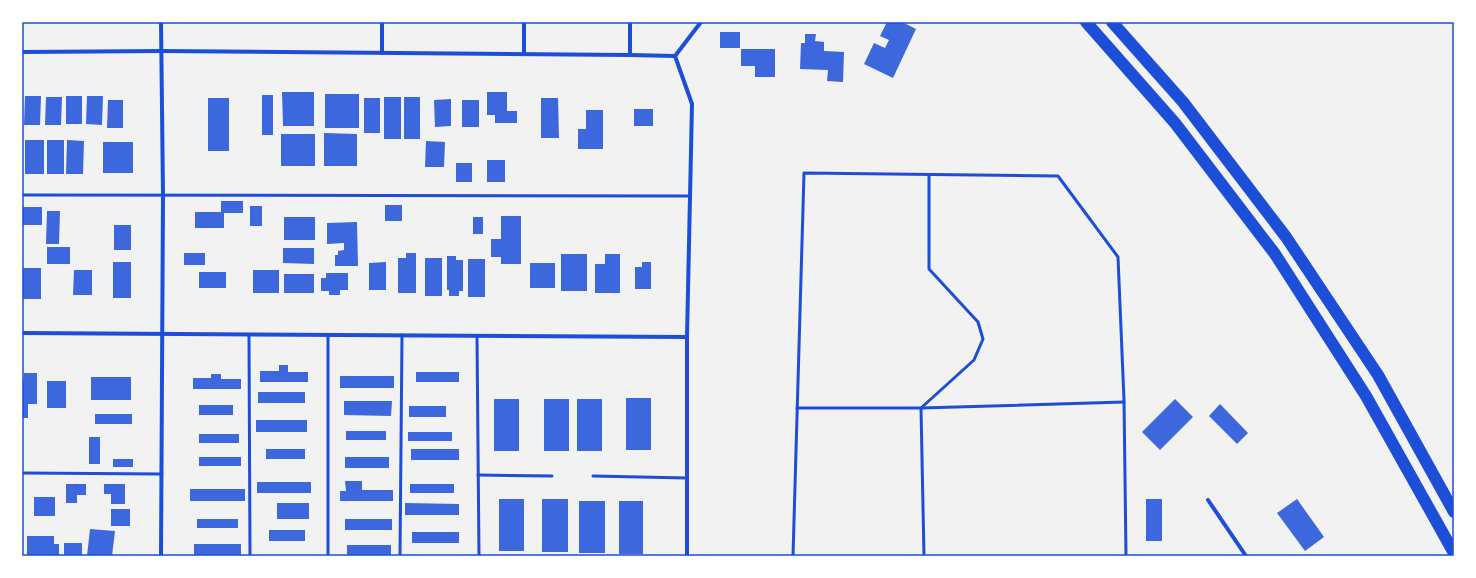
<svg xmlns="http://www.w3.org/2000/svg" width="1476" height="578" font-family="'Work Sans',sans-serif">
  <rect width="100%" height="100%" fill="#f2f2f2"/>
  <g fill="#3d67dc">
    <path d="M887,22H902L916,29L893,78L864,64L874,43L885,48L889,40L880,36Z"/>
    <rect x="720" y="32" width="20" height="16"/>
    <path d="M805,34H816L815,41L824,42V51L844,52L843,82L827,81L828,70L800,69L801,43H805Z"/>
    <path d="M741,49H775V77H755V66H741Z"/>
    <path d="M282,92H314V126H283Z"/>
    <path d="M487,92H507V111H517V123H495V115H487Z"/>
    <rect x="325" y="94" width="34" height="34"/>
    <rect x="262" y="95" width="11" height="40"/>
    <path d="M25,96H41L40,125H24Z"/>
    <rect x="66" y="96" width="16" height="28"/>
    <path d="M87,96H103L102,125L86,124Z"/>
    <path d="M46,97H62L61,125H45Z"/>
    <rect x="384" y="97" width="17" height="42"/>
    <rect x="404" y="97" width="16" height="42"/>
    <rect x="208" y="98" width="21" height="53"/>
    <rect x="364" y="98" width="16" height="35"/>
    <path d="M541,98H558L559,138H541Z"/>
    <path d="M451,99V126L435,127L434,100Z"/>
    <path d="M108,100H123V128H107Z"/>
    <rect x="462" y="100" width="17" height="27"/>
    <rect x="634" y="109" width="19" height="17"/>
    <path d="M586,110H603V149H578V129H586Z"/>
    <path d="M324,133L357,134V166H324Z"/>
    <rect x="281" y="134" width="34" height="32"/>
    <rect x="25" y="140" width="19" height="34"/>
    <rect x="47" y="140" width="17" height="34"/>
    <path d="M67,140L84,141L83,174H66Z"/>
    <path d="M426,141L445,142L444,167H425Z"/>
    <rect x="103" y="142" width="30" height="31"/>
    <rect x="487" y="160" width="18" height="22"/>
    <rect x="456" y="163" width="16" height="19"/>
    <path d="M221,201H243V213H224V228H195V212H221Z"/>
    <rect x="385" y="205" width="17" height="16"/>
    <rect x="250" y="206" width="12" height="20"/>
    <rect x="23" y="207" width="19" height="18"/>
    <path d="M47,211H60L59,244H46Z"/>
    <path d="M501,216H521V264H501V257H491V239H501Z"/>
    <rect x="284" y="217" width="31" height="23"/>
    <rect x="473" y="217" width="10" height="17"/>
    <path d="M357,222L358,266H335V255H338V251L344,250V243L327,244V223Z"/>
    <rect x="114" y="225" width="17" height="25"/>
    <rect x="47" y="247" width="23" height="17"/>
    <path d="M283,248H314V264L283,263Z"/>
    <rect x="184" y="253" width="21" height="12"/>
    <path d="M406,253H416V293H398V258H406Z"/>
    <rect x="561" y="254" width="26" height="37"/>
    <path d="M605,254H620V293H595V264H605Z"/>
    <path d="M447,256H456V260H463V291H459V296H449V290H447Z"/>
    <rect x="425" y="258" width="17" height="38"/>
    <rect x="468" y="259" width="17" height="38"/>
    <rect x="113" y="262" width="18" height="36"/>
    <path d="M386,262V290H369V263Z"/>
    <path d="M642,262H651V289H635V267H642Z"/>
    <rect x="530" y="263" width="25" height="25"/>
    <rect x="22" y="268" width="19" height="31"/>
    <path d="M74,270H92V295H73Z"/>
    <rect x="253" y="270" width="26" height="23"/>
    <rect x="199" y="272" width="27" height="16"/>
    <path d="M326,273H348V290H340V295H329V291H321V278H326Z"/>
    <rect x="284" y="274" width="30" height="19"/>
    <path d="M279,365H288V372H308V382H260V371H279Z"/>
    <rect x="416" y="372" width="43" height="10"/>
    <path d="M24,373H37V404H28V418H22V383H23Z"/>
    <path d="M211,374H221V379H241V389H193V378H211Z"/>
    <rect x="340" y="376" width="54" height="12"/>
    <rect x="91" y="377" width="40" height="23"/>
    <rect x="47" y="381" width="19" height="27"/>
    <rect x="258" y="392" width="47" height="11"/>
    <rect x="626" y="398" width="25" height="52"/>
    <rect x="494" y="399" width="25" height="52"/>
    <rect x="544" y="399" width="25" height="52"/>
    <rect x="577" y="399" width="25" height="52"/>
    <path d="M1175,399L1193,417L1160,450L1142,432Z"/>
    <path d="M344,401H392L391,416L344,415Z"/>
    <path d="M1220,404L1248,433L1237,444L1209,416Z"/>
    <rect x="199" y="405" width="34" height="10"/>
    <rect x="409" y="406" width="37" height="11"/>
    <rect x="95" y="414" width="37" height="10"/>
    <rect x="256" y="420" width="51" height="12"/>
    <rect x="346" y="431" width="40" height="9"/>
    <rect x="408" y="432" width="44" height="9"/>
    <rect x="199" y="434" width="40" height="9"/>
    <rect x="89" y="437" width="11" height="27"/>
    <rect x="266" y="449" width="39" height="10"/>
    <rect x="411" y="449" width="48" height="11"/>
    <rect x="199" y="457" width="42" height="9"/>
    <rect x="345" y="457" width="44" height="11"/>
    <rect x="113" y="459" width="20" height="8"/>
    <path d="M345,481H362V490H393V501H340V491H346Z"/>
    <rect x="257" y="482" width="54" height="11"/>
    <path d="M66,484H86V495H77V503H66Z"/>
    <path d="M104,484H125V504H111V494H104Z"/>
    <rect x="410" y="484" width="44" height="9"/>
    <rect x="190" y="489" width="55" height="12"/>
    <rect x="34" y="497" width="21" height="19"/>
    <rect x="499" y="499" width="25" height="52"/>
    <rect x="542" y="499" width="26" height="53"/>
    <rect x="1146" y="499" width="16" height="42"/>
    <path d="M1297,499L1324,537L1305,551L1277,513Z"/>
    <rect x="579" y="501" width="26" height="52"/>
    <rect x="619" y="501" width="24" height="53"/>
    <rect x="277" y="503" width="32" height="16"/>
    <path d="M405,503L459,504V515H405Z"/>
    <rect x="111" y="509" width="19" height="17"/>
    <rect x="197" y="519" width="41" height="9"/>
    <rect x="345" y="519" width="47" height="11"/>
    <path d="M90,529L115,531L112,556H87Z"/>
    <rect x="269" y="530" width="36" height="11"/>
    <rect x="412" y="532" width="47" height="11"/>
    <path d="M27,536H54V544H59V556H27Z"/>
    <rect x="64" y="543" width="18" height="13"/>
    <rect x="194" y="544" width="47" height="11"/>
    <rect x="347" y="545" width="44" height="10"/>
  </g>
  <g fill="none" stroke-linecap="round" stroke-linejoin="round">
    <g stroke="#1d4ed8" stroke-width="3">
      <path d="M22,195L690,196"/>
      <path d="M249,335L250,556"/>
      <path d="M477,336L479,556"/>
      <path d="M797,408H921L1124,402"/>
      <path d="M22,473L162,474"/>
      <path d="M478,475L552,476"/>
      <path d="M593,476L687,478"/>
      <path d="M328,556V335"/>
      <path d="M400,556L402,335"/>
      <path d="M793,556L804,173L1058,176L1118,257L1124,400L1126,556"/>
      <path d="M924,556L921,408L974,360L983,339L978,322L929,269V175"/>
    </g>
    <g stroke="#1d4ed8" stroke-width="4">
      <path d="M161,22L163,195L161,556"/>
      <path d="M382,22V53"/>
      <path d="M524,22V54"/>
      <path d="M22,52L161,51L630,55L675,56"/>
      <path d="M630,55V22"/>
      <path d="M675,56L692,104L687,337V556"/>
      <path d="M675,56L701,22"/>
      <path d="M22,333L687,337"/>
      <path d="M1208,500L1246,556"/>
    </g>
    <g stroke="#1d4ed8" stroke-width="12">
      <path d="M1086,22L1175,123L1275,254L1366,396L1454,553"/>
      <path d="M1112,22L1183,102L1286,237L1378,375L1454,512"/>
    </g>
  </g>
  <rect width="1476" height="578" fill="none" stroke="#ffffff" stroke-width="46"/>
  <rect x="23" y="23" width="1430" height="532" fill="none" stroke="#1d4ed8" stroke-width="1.5"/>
</svg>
